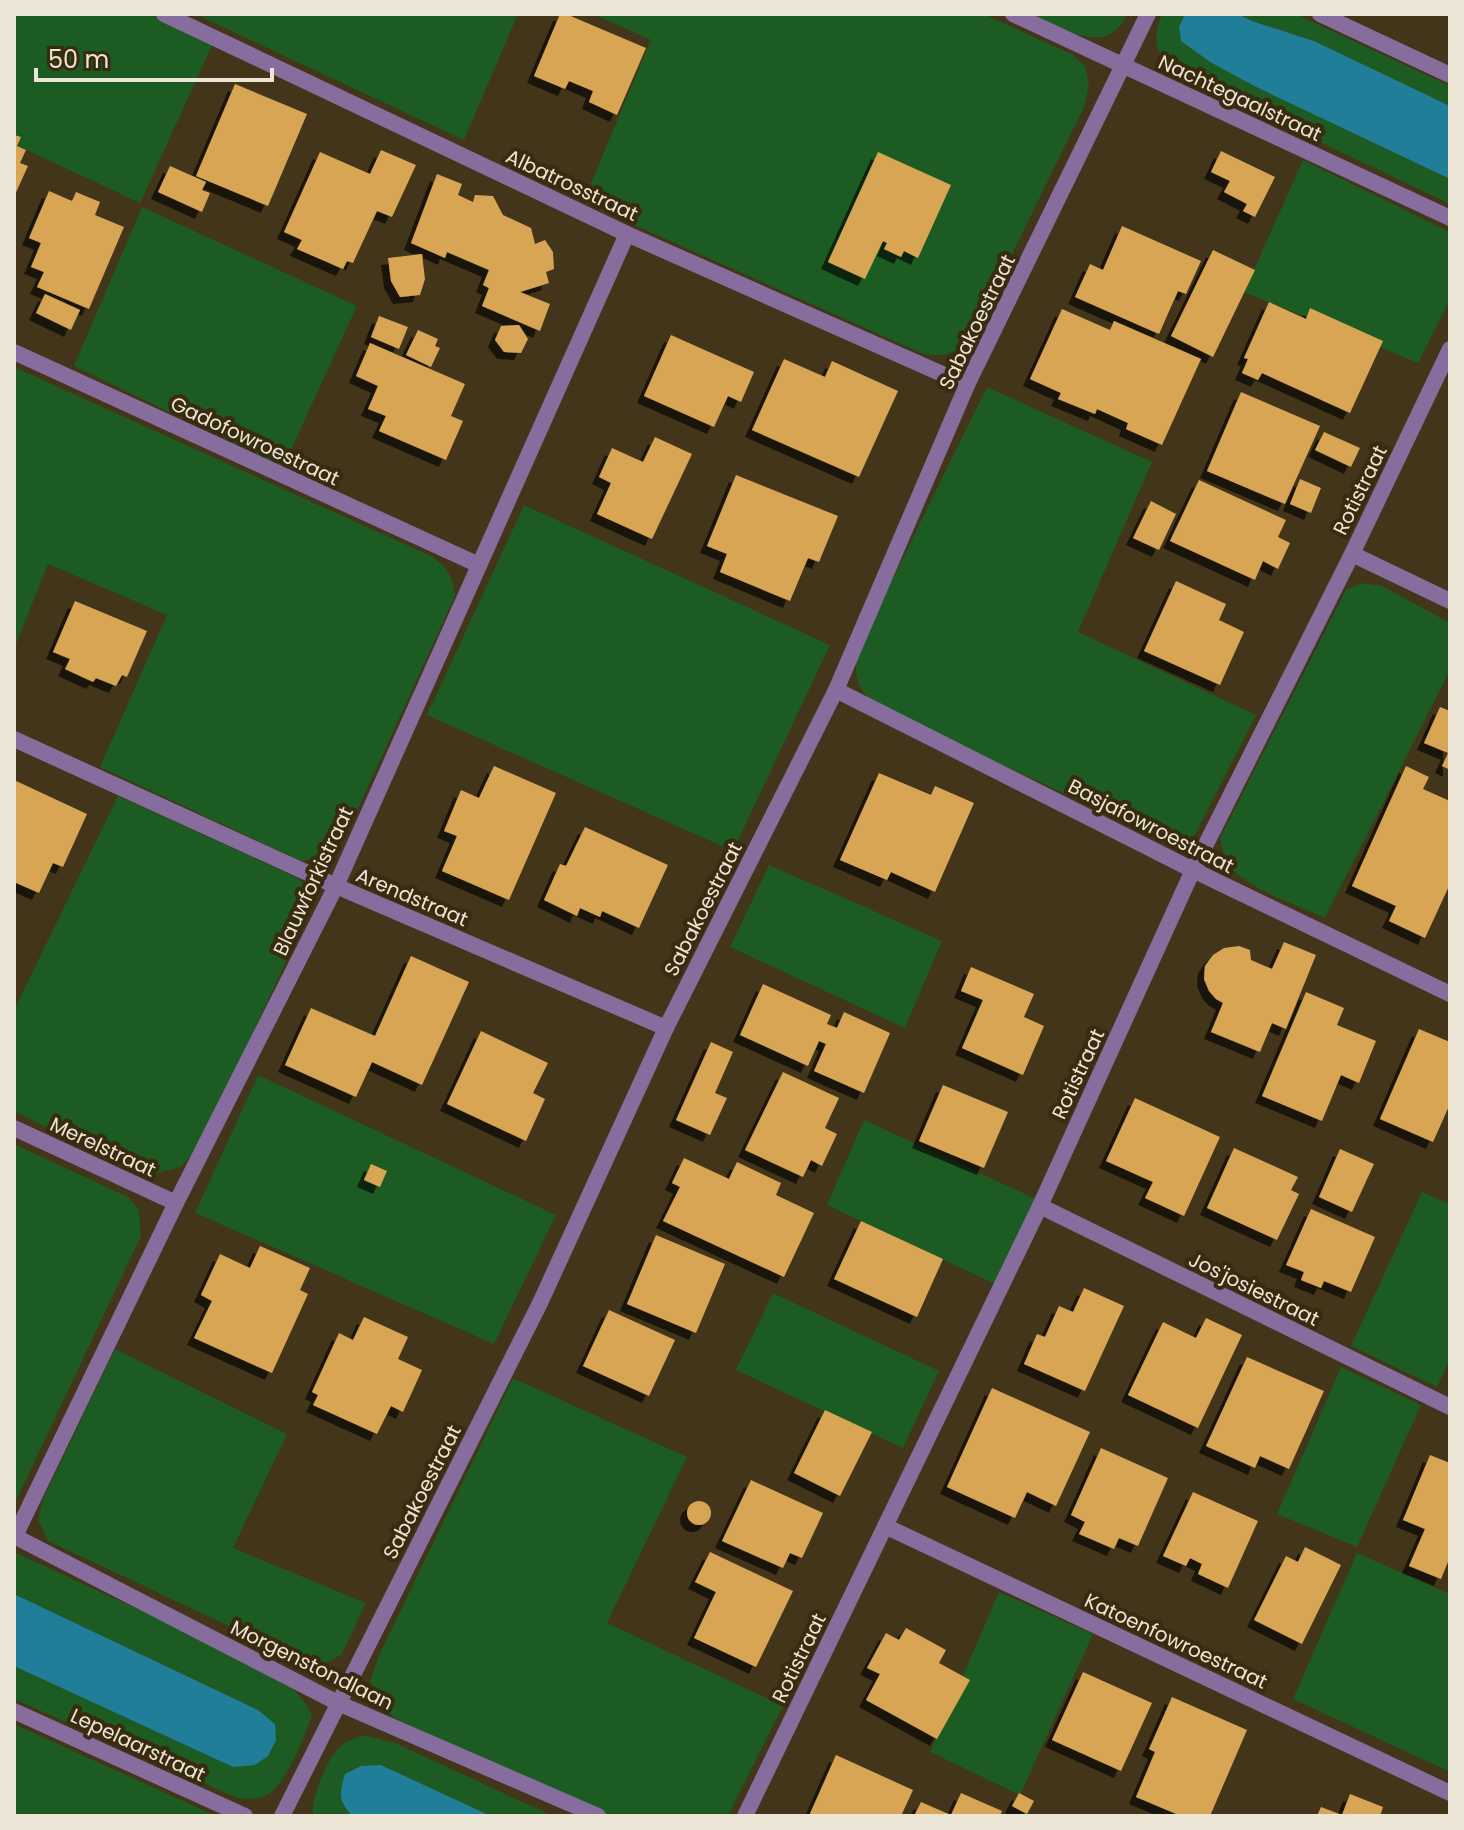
<svg xmlns="http://www.w3.org/2000/svg" width="1464" height="1830" font-family="Poppins,sans-serif">
  <defs>
    <filter id="shadow"><feDropShadow dx="-7" dy="7" stdDeviation="0" flood-color="#0009"/></filter>
  </defs>
  <rect width="100%" height="100%" fill="#42351a"/>
  <g fill="#1c5b21">
    <path d="M14,14H150L213,43L140,203L14,144Z"/>
    <path d="M195,14H518L464,140Z"/>
    <path d="M593,14H984L1073,55L1085,66L1089,85L1084,107L972,336C955,353 946,359 921,353L583,202L651,40Z"/>
    <path d="M1032,14H1128C1124,19 1121,26 1116,30C1093,50 1055,24 1032,14Z"/>
    <path d="M1162,14H1185L1179,27L1181,41L1210,62L1256,87L1450,179V204L1177,74C1156,56 1151,41 1162,14Z"/>
    <path d="M1238,14H1296L1450,86V106L1314,41L1252,21Z"/>
    <path d="M1303,160L1450,232V300L1418,363L1244,292Z"/>
    <path d="M142,207L357,306L283,467L74,366Z"/>
    <path d="M14,367L431,556C449,569 452,575 455,596L341,846L329,856L301,861L100,767L167,615L48,564L14,649Z"/>
    <path d="M987,387L1152,462L1078,632L1256,715L1195,835L1188,843L1172,844L879,707C856,689 852,675 859,647Z"/>
    <path d="M524,505L830,645L733,851L427,715Z"/>
    <path d="M1362,583L1382,586L1450,623V670L1325,918C1301,907 1246,888 1231,867C1224,859 1222,848 1220,838L1346,590Z"/>
    <path d="M118,796L298,878L308,889L312,906L200,1146L181,1167L157,1173H137L14,1111V1010Z"/>
    <path d="M769,865L942,941L905,1028L730,947Z"/>
    <path d="M258,1075L556,1215L494,1344L195,1213Z"/>
    <path d="M864,1120L1036,1199L995,1284L827,1205Z"/>
    <path d="M14,1144L128,1197L139,1210L141,1236L14,1505Z"/>
    <path d="M1422,1192L1450,1204V1359L1437,1387L1351,1346Z"/>
    <path d="M773,1293L939,1371L903,1448L736,1370Z"/>
    <path d="M115,1349L287,1434L233,1548L366,1603L342,1654L329,1662L310,1664L48,1541L38,1520L43,1499Z"/>
    <path d="M1341,1367L1421,1405L1357,1547L1277,1514Z"/>
    <path d="M513,1378L687,1457L607,1623L783,1706L728,1816H601L410,1728L381,1708L370,1681L379,1655Z"/>
    <path d="M14,1552L161,1620L289,1685L303,1700L312,1714C307,1733 286,1783 269,1794C259,1800 249,1799 237,1798L14,1699V1666L233,1767L258,1710L14,1594Z"/>
    <path d="M1357,1553L1450,1594V1772L1293,1699Z"/>
    <path d="M999,1592L1093,1634L1020,1795L930,1752Z"/>
    <path d="M14,1724L216,1816H14Z"/>
    <path d="M364,1735L395,1743L553,1816H491L381,1765L341,1802L352,1816H313C311,1797 326,1759 341,1746C347,1741 356,1738 364,1735Z"/>
  </g>
  <g fill="#217e99">
    <path d="M1185,14H1238L1252,21L1314,41L1450,106V179L1256,87L1210,62L1181,41L1179,27Z"/>
    <path d="M14,1594L258,1710L275,1724L276,1740L268,1756L255,1765L233,1767L14,1666Z"/>
    <path d="M381,1765L491,1816H352C338,1800 339,1795 345,1774L361,1766Z"/>
  </g>
  <g fill="#d7a553" filter="url(#shadow)">
    <path d="M560,14H566L646,48L617,115L589,102L593,91L569,81L565,89L534,76Z"/>
    <path d="M235,84L307,114L268,206L196,176Z"/>
    <path d="M14,135L21,137L17,146L26,150L20,163L28,166L14,197Z"/>
    <path d="M381,150L416,165L392,217L377,211L353,263L347,261L343,269L297,249L302,240L284,232L320,152L370,174Z"/>
    <path d="M1221,151L1275,177L1255,217L1243,211L1247,204L1224,192L1230,181L1211,172Z"/>
    <path d="M878,152L951,185L918,258L904,251L901,257L884,249L887,243L883,241L865,279L828,262Z"/>
    <path d="M170,166L206,182L202,190L210,193L202,212L158,192Z"/>
    <path d="M437,174L462,184L458,195L473,202L475,195L493,196L503,215L531,228L535,244L545,240L553,252L554,269L546,272L549,283L520,292L550,304L540,331L482,306L489,288L483,285L489,270L447,252L445,258L411,243Z"/>
    <path d="M49,191L72,201L76,192L100,202L95,215L124,227L89,309L37,287L44,272L31,267L41,243L29,238Z"/>
    <path d="M1122,226L1201,261L1186,294L1178,291L1159,334L1075,297L1090,264L1103,270Z"/>
    <path d="M1213,250L1255,270L1213,357L1171,336Z"/>
    <path d="M422,254L425,279L420,295L400,297L391,281L388,258Z"/>
    <path d="M45,294L80,310L71,330L36,313Z"/>
    <path d="M1269,302L1306,319L1310,308L1383,341L1350,413L1262,373L1258,380L1242,373L1248,359L1244,358Z"/>
    <path d="M1062,309L1110,330L1114,321L1201,359L1162,445L1126,429L1128,423L1097,409L1095,414L1058,399L1061,393L1030,379Z"/>
    <path d="M379,316L408,327L399,349L371,337Z"/>
    <path d="M519,325L528,339L521,353L504,352L495,340L501,326Z"/>
    <path d="M418,330L438,339L435,346L440,348L431,367L406,355Z"/>
    <path d="M671,335L754,372L741,402L728,396L714,427L644,396Z"/>
    <path d="M370,343L465,384L451,416L463,421L446,460L379,431L386,416L368,409L378,386L356,376Z"/>
    <path d="M784,359L825,377L832,361L898,391L859,477L752,430Z"/>
    <path d="M1241,392L1320,426L1285,504L1207,471Z"/>
    <path d="M1324,432L1360,448L1351,467L1315,450Z"/>
    <path d="M655,437L692,454L652,539L597,514L611,483L599,477L612,448L643,462Z"/>
    <path d="M736,475L838,516L819,562L808,558L790,601L720,572L727,554L707,546Z"/>
    <path d="M1300,479L1321,488L1311,513L1290,504Z"/>
    <path d="M1199,480L1286,520L1278,537L1290,543L1278,569L1263,561L1255,580L1170,541Z"/>
    <path d="M1151,501L1176,514L1159,550L1133,538Z"/>
    <path d="M1176,581L1226,604L1219,620L1244,632L1220,685L1144,651Z"/>
    <path d="M75,601L147,631L127,677L122,675L116,686L96,678L93,682L65,669L70,659L53,652Z"/>
    <path d="M1440,707L1450,711V770L1442,766L1448,753L1424,743Z"/>
    <path d="M494,766L556,793L509,900L442,871L457,836L444,831L461,790L479,798Z"/>
    <path d="M1406,766L1429,777L1423,789L1450,801V884L1425,938L1389,921L1396,906L1352,886Z"/>
    <path d="M879,773L931,795L935,786L974,803L935,892L891,872L887,880L840,860Z"/>
    <path d="M14,780L87,814L63,867L53,863L39,893L14,882Z"/>
    <path d="M585,827L668,865L639,928L602,911L600,917L580,908L577,916L544,900L560,864L566,866Z"/>
    <path d="M1284,942L1316,955L1286,1029L1272,1023L1260,1052L1211,1032L1223,1003L1216,999L1209,991L1204,979L1205,966L1213,955L1224,948L1239,946L1250,950L1251,960L1272,969Z"/>
    <path d="M411,956L469,982L422,1085L372,1062L356,1097L285,1065L311,1008L375,1036Z"/>
    <path d="M971,967L1034,994L1024,1017L1044,1026L1023,1075L962,1048L983,1000L961,991Z"/>
    <path d="M763,984L831,1015L827,1024L837,1028L844,1012L890,1033L864,1093L814,1071L826,1044L819,1041L808,1066L740,1035Z"/>
    <path d="M1306,992L1344,1008L1337,1025L1376,1041L1359,1083L1341,1075L1322,1121L1262,1096Z"/>
    <path d="M1419,1029L1450,1042V1104L1433,1142L1380,1119Z"/>
    <path d="M481,1031L548,1063L533,1093L545,1099L526,1141L447,1104Z"/>
    <path d="M711,1042L733,1052L715,1093L727,1098L710,1135L676,1120Z"/>
    <path d="M783,1072L839,1098L825,1128L837,1134L822,1166L811,1160L803,1177L745,1150Z"/>
    <path d="M943,1085L1008,1112L984,1168L919,1141Z"/>
    <path d="M1135,1098L1220,1137L1184,1216L1145,1198L1153,1182L1106,1161Z"/>
    <path d="M1234,1148L1298,1177L1291,1190L1299,1194L1277,1240L1207,1208Z"/>
    <path d="M1340,1149L1374,1164L1352,1212L1319,1197Z"/>
    <path d="M684,1158L729,1179L737,1162L781,1183L776,1195L814,1213L784,1277L663,1221L680,1187L672,1183Z"/>
    <path d="M371,1164L387,1171L380,1187L364,1180Z"/>
    <path d="M1311,1209L1375,1237L1351,1292L1324,1281L1321,1288L1301,1280L1304,1272L1286,1265Z"/>
    <path d="M861,1221L943,1259L917,1317L834,1279Z"/>
    <path d="M656,1235L725,1264L696,1333L627,1304Z"/>
    <path d="M260,1246L310,1268L300,1290L308,1294L272,1373L194,1338L212,1301L201,1295L220,1254L250,1268Z"/>
    <path d="M1084,1288L1124,1306L1085,1391L1024,1364L1037,1334L1045,1337L1059,1306L1073,1312Z"/>
    <path d="M609,1310L675,1340L649,1396L583,1366Z"/>
    <path d="M364,1317L408,1337L398,1359L422,1370L403,1412L391,1406L377,1434L313,1405L318,1395L312,1392L339,1333L353,1340Z"/>
    <path d="M1206,1318L1242,1335L1198,1428L1128,1395L1163,1322L1196,1338Z"/>
    <path d="M1247,1357L1324,1391L1289,1469L1260,1456L1255,1468L1206,1446Z"/>
    <path d="M992,1388L1090,1432L1056,1506L1027,1492L1015,1518L947,1487Z"/>
    <path d="M825,1410L872,1432L840,1496L794,1473Z"/>
    <path d="M1101,1448L1168,1478L1138,1546L1119,1538L1114,1549L1079,1534L1085,1522L1071,1515Z"/>
    <path d="M1430,1455L1450,1463V1557L1441,1579L1409,1566L1425,1529L1403,1520Z"/>
    <path d="M751,1480L823,1513L802,1558L790,1553L783,1568L722,1541Z"/>
    <path d="M1193,1492L1258,1521L1228,1588L1198,1574L1202,1564L1190,1558L1186,1566L1163,1556Z"/>
    <circle cx="699" cy="1513" r="12"/>
    <path d="M1305,1547L1341,1565L1302,1644L1254,1620L1286,1556L1298,1562Z"/>
    <path d="M710,1552L793,1591L756,1667L694,1638L716,1592L695,1582Z"/>
    <path d="M906,1628L946,1650L939,1663L970,1680L937,1739L866,1700L880,1674L867,1668L886,1633L899,1640Z"/>
    <path d="M1083,1672L1152,1703L1121,1771L1052,1740Z"/>
    <path d="M1172,1697L1247,1730L1210,1816H1181L1136,1797L1155,1752L1149,1749Z"/>
    <path d="M836,1755L913,1790L901,1816H809Z"/>
    <path d="M961,1793L1002,1811L1000,1816H914L921,1802L951,1815Z"/>
    <path d="M1019,1793L1034,1801L1027,1814L1012,1806Z"/>
    <path d="M1350,1794L1383,1807L1380,1816H1317L1321,1807L1342,1815Z"/>
  </g>
  <g fill="none" stroke-linecap="round" stroke-linejoin="round">
    <g stroke="#876d9e" stroke-width="16">
      <path d="M164,14L627,234L967,385"/>
      <path d="M1013,14L1450,218"/>
      <path d="M1320,14L1450,75"/>
      <path d="M14,352L479,565"/>
      <path d="M1352,554L1450,601"/>
      <path d="M836,690L1193,870L1450,994"/>
      <path d="M14,739L336,886L666,1028"/>
      <path d="M14,1128L176,1203"/>
      <path d="M1040,1206L1450,1407"/>
      <path d="M885,1526L1450,1793"/>
      <path d="M14,1536L338,1703L598,1816"/>
      <path d="M15,1536L176,1203L336,886L627,234"/>
      <path d="M14,1711L245,1816"/>
      <path d="M282,1816L540,1303L666,1028L836,690L967,385L1148,14"/>
      <path d="M745,1816L1040,1206L1193,870L1352,554L1450,349"/>
    </g>
  </g>
  <g text-anchor="middle" stroke-width="8" stroke-linejoin="round" paint-order="stroke">
    <g font-size="20" fill="#ede5d5" stroke="#382b0f">
      <text transform="translate(1240 98) rotate(25)" y="7">Nachtegaalstraat</text>
      <text transform="translate(572 185) rotate(25)" y="7">Albatrosstraat</text>
      <text transform="translate(977 322) rotate(-64)" y="7">Sabakoestraat</text>
      <text transform="translate(255 441) rotate(25)" y="7">Gadofowroestraat</text>
      <text transform="translate(1360 490) rotate(-64)" y="7">Rotistraat</text>
      <text transform="translate(1151 826) rotate(27)" y="7">Basjafowroestraat</text>
      <text transform="translate(313 881) rotate(-65)" y="7">Blauwforkistraat</text>
      <text transform="translate(412 897) rotate(23)" y="7">Arendstraat</text>
      <text transform="translate(703 909) rotate(-63)" y="7">Sabakoestraat</text>
      <text transform="translate(1078 1074) rotate(-65)" y="7">Rotistraat</text>
      <text transform="translate(103 1147) rotate(25)" y="7">Merelstraat</text>
      <text transform="translate(1254 1289) rotate(26)" y="7">Jos'josiestraat</text>
      <text transform="translate(422 1492) rotate(-63)" y="7">Sabakoestraat</text>
      <text transform="translate(1176 1641) rotate(25)" y="7">Katoenfowroestraat</text>
      <text transform="translate(799 1658) rotate(-64)" y="7">Rotistraat</text>
      <text transform="translate(312 1665) rotate(26)" y="7">Morgenstondlaan</text>
      <text transform="translate(138 1745) rotate(25)" y="7">Lepelaarstraat</text>
    </g>
  </g>
  <rect width="1464" height="1830" fill="none" stroke="#ede5d5" stroke-width="32"/>
  <path d="M36 68v12h236v-12" fill="none" stroke="#ede5d5" stroke-width="4"/>
  <text x="48" y="68" font-size="24" fill="#ede5d5" stroke="#382b0f" stroke-width="6" paint-order="stroke">50 m</text>
</svg>
